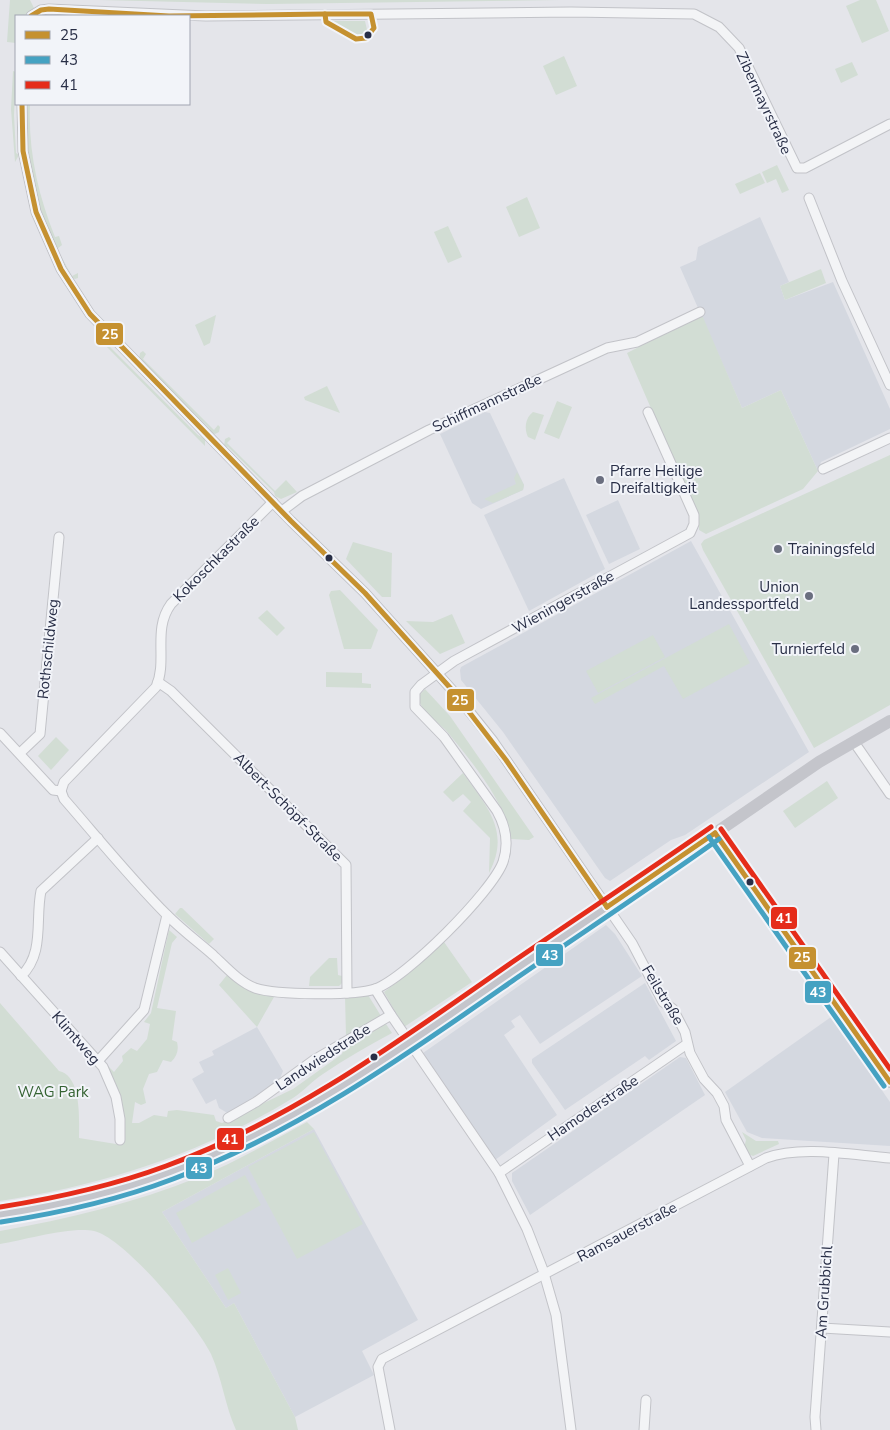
<svg xmlns="http://www.w3.org/2000/svg" width="890" height="1430" font-family="'Nunito Sans',sans-serif">
  <rect width="100%" height="100%" fill="#e4e5ea"/>
  <g fill="#d4d8e0">
    <path d="M760,217L789,282L780,286L785,300L833,282L890,409V429L821,462L818,471L781,390L742,408L680,267L696,260L698,247Z"/>
    <path d="M485,412L490,413L524,485L523,490L481,509L472,503L440,434Z"/>
    <path d="M564,478L605,569L529,611L484,515Z"/>
    <path d="M618,500L640,549L609,564L586,515Z"/>
    <path d="M691,541L809,752L685,835L671,840L610,881L605,878L503,732L461,680L460,670L461,667Z"/>
    <path d="M606,925L615,934L642,976L540,1044L520,1015L511,1021L515,1027L504,1035L557,1115L495,1160L423,1053Z"/>
    <path d="M645,983L676,1041L649,1060L645,1056L565,1110L532,1063V1059Z"/>
    <path d="M831,1017L890,1102V1146L762,1138L747,1132L725,1092Z"/>
    <path d="M257,1027L283,1071L279,1081L229,1114L219,1108L216,1099L206,1104L192,1079L204,1072L199,1062L214,1055L212,1051Z"/>
    <path d="M680,1057L686,1058L705,1095L530,1215L512,1181V1173Z"/>
    <path d="M314,1129L418,1320L362,1351L374,1375L295,1417L234,1303L226,1308L162,1212Z"/>
  </g>
  <g fill="#d2ddd4">
    <path d="M10,0H30L34,8L24,16H16V43L7,42Z"/>
    <path d="M99,0H560L268,4Z"/>
    <path d="M860,0H876L889,31L862,43L846,6Z"/>
    <path d="M333,21H365L367,30L362,34L357,35Z"/>
    <path d="M564,56L577,86L556,95L543,66Z"/>
    <path d="M852,62L858,75L841,83L835,69Z"/>
    <path d="M13,71L16,72L14,115L16,153L19,155L15,162L11,109Z"/>
    <path d="M25,104H30C28,151 38,194 55,237L59,236L62,245L57,249L72,276L78,273V278L75,279L73,278C41,228 22,164 25,104Z"/>
    <path d="M777,165L789,190L782,193L776,179L767,183L762,172Z"/>
    <path d="M760,173L765,183L740,194L735,184Z"/>
    <path d="M527,197L540,228L519,237L506,207Z"/>
    <path d="M448,226L462,257L448,263L434,232Z"/>
    <path d="M821,269L826,283L785,300L780,286Z"/>
    <path d="M216,315L210,343L204,346L195,325Z"/>
    <path d="M702,315L742,408L781,390L818,471L803,489L706,534L699,530V519L627,353Z"/>
    <path d="M106,340L109,342V346L198,435L205,439V446L101,341Z"/>
    <path d="M143,351L146,354L143,359L214,430L218,425L220,427L219,432L215,434L210,432V429L139,359L140,353Z"/>
    <path d="M327,386L340,413L305,400L304,397Z"/>
    <path d="M557,401L572,407L559,439L544,433Z"/>
    <path d="M533,412L544,415L535,440L528,437C524,429 525,418 533,412Z"/>
    <path d="M229,437L231,439L227,443L275,491L286,480L297,492L281,499L275,496L274,492L228,447L224,446L225,439Z"/>
    <path d="M890,455V705L814,748L703,550L701,544L704,540Z"/>
    <path d="M517,472L524,485L523,490L493,503L484,499L516,484L514,478Z"/>
    <path d="M353,542L392,553L391,597H382L346,559Z"/>
    <path d="M340,590L378,630L371,649H344L329,595L331,591Z"/>
    <path d="M267,610L285,628L277,636L258,618Z"/>
    <path d="M452,614L465,643L440,654L406,621L433,622Z"/>
    <path d="M729,624L750,663L683,699L664,666L595,704L591,698Z"/>
    <path d="M653,635L665,657L598,693L586,671Z"/>
    <path d="M326,672L362,673V683L371,684V688L326,687Z"/>
    <path d="M425,689L450,716L534,837L529,840L511,839C506,803 472,762 449,734C440,722 418,712 419,696Z"/>
    <path d="M56,737L69,750L51,770L38,756Z"/>
    <path d="M463,773C487,807 511,831 489,873L490,838L463,811L471,802L463,794L453,802L443,792Z"/>
    <path d="M827,781L838,798L795,828L783,811Z"/>
    <path d="M180,908H182L214,939L209,944L175,914Z"/>
    <path d="M169,930L177,937L172,943L157,1008L176,1011L172,1040L177,1042C179,1050 177,1056 171,1062L163,1060L157,1072L149,1074L143,1089L146,1103L141,1105L135,1102L132,1123H139L154,1115L167,1117L168,1111L177,1110L214,1115L216,1121L222,1123L293,1089L342,1054C346,1040 373,1030 386,1024L392,1033C368,1046 345,1059 323,1074C312,1081 304,1091 293,1098C205,1152 103,1186 0,1201V1003L59,1071C82,1076 79,1120 79,1138L122,1145L124,1135L105,1063L114,1072L123,1061L122,1056L131,1048L137,1051L147,1039L150,1024L144,1022L151,1013Z"/>
    <path d="M444,942L472,982L404,1027L384,992L408,974Z"/>
    <path d="M329,958H337L338,975L342,976V983L339,986H309L310,977Z"/>
    <path d="M227,975L249,991L274,997L257,1027L219,985Z"/>
    <path d="M368,995L381,1016L346,1036L345,996Z"/>
    <path d="M307,1122L314,1129L162,1212L226,1308L234,1303L295,1417L298,1430H236C225,1406 222,1378 211,1354C197,1325 125,1238 94,1231C72,1226 24,1240 0,1244V1231C67,1219 135,1203 199,1177C236,1162 272,1141 307,1122Z"/>
    <path d="M314,1132L363,1224L297,1259L248,1167Z"/>
    <path d="M742,1132L756,1141H778L779,1144L753,1156L748,1154L744,1148L746,1140Z"/>
    <path d="M245,1175L261,1205L192,1243L176,1213Z"/>
    <path d="M228,1268L241,1293L228,1300L215,1275Z"/>
  </g>
  <g fill="none" stroke-linecap="round" stroke-linejoin="round">
    <g stroke="#c2c3c8" stroke-width="11">
      <g id="street">
        <path d="M31,16L41,10L49,9L206,16L571,12L694,14L719,27L739,48L797,168H805L890,124"/>
        <path d="M22,104L23,151L36,212L61,269L90,314L291,521L365,593L453,691L493,741L632,943L663,1002L673,1009L685,1032L690,1053L704,1079L717,1093L724,1106L726,1120L750,1166"/>
        <path d="M809,198L842,281L890,385"/>
        <path d="M823,469L890,438"/>
        <path d="M282,511L302,496L429,430L607,348L637,342L700,312"/>
        <path d="M158,682L171,691L346,865L347,993"/>
        <path d="M0,733L53,790L61,791"/>
        <path d="M854,742L890,794"/>
        <path d="M20,753L40,734L59,537"/>
        <path d="M61,791L64,799C98,838 131,879 167,915C182,930 198,942 213,955C226,967 239,982 255,988C276,995 354,996 375,989C406,978 492,892 503,862C509,844 506,827 497,811L444,737L415,707V692L421,685L454,661L690,533L694,524V515L648,412"/>
        <path d="M61,791L64,782L156,687C168,660 152,630 171,604L273,502"/>
        <path d="M0,952L103,1067L116,1097L120,1119V1140"/>
        <path d="M21,976C45,954 35,919 41,891L98,838"/>
        <path d="M375,989L391,1015"/>
        <path d="M98,1061L144,1010L167,915"/>
        <path d="M228,1118L256,1102L314,1060L391,1015L499,1173L527,1229L543,1270L556,1315L571,1430"/>
        <path d="M499,1173L687,1044"/>
        <path d="M822,1328L890,1332"/>
        <path d="M390,1430L378,1367L382,1359L766,1158C801,1145 852,1155 890,1158"/>
        <path d="M644,1430L646,1400"/>
        <path d="M816,1430L815,1417L834,1154"/>
      </g>
    </g>
    <use href="#street" stroke="#f3f4f6" stroke-width="9"/>
    <g stroke="#c4c5cb" stroke-width="12">
      <path d="M715,833L890,1082"/>
      <path d="M0,1215L73,1202L143,1182L212,1155L285,1119L378,1062L469,1002L819,762L890,721"/>
    </g>
    <g stroke="#f2f4f9" stroke-width="9">
      <g id="bus-1">
        <path d="M325,14H371L374,28L366,38L356,39L326,22Z"/>
        <path d="M31,16L41,10L49,9L169,16L325,14"/>
        <path d="M22,104L23,151L36,212L61,269L90,314L291,521L365,593L453,691L506,760L607,907"/>
        <path d="M715,833L890,1082"/>
        <path d="M607,907L715,833"/>
      </g>
    </g>
    <g stroke="#f2f4f9" stroke-width="9">
      <g id="bus-2">
        <path d="M709,837L884,1086"/>
        <path d="M1,1222C60,1213 118,1200 173,1179C299,1132 409,1053 518,977C585,931 653,886 719,839"/>
      </g>
    </g>
    <g stroke="#f2f4f9" stroke-width="9">
      <g id="bus-3">
        <path d="M721,829L890,1069"/>
        <path d="M0,1207C57,1198 112,1186 166,1166C292,1120 402,1039 511,963C578,917 645,873 711,827"/>
      </g>
    </g>
    <use href="#bus-1" stroke="#c59130" stroke-width="5"/>
    <use href="#bus-2" stroke="#45a2c2" stroke-width="5"/>
    <use href="#bus-3" stroke="#e52c1a" stroke-width="5"/>
  </g>
  <g fill="#282e46" stroke="#f2f4f9" stroke-width="2">
    <circle cx="368" cy="35" r="4.5"/>
    <circle cx="329" cy="558" r="4.5"/>
    <circle cx="750" cy="882" r="4.5"/>
    <circle cx="374" cy="1057" r="4.5"/>
  </g>
  <g fill="#6a6e7f" stroke="#f2f4f9" stroke-width="2">
    <circle cx="600" cy="480" r="5"/>
    <circle cx="778" cy="549" r="5"/>
    <circle cx="809" cy="596" r="5"/>
    <circle cx="855" cy="649" r="5"/>
  </g>
  <g text-anchor="middle" stroke-width="4" stroke-linejoin="round" paint-order="stroke">
    <g font-size="15" fill="#282e46" stroke="#f2f4f9">
      <text transform="translate(764 103) rotate(65)" y="5">Zibermayrstraße</text>
      <text transform="translate(487 403) rotate(-25)" y="5">Schiffmannstraße</text>
      <text transform="translate(216 559) rotate(-45)" y="5">Kokoschkastraße</text>
      <text transform="translate(563 602) rotate(-29)" y="5">Wieningerstraße</text>
      <text transform="translate(48 649) rotate(-84)" y="5">Rothschildweg</text>
      <text transform="translate(288 807) rotate(45)" y="5">Albert-Schöpf-Straße</text>
      <text transform="translate(663 995) rotate(59)" y="5">Feilstraße</text>
      <text transform="translate(76 1038) rotate(49)" y="5">Klimtweg</text>
      <text transform="translate(323 1057) rotate(-33)" y="5">Landwiedstraße</text>
      <text transform="translate(593 1108) rotate(-34)" y="5">Hamoderstraße</text>
      <text transform="translate(627 1232) rotate(-28)" y="5">Ramsauerstraße</text>
      <text transform="translate(824 1292) rotate(-86)" y="5">Am Grubbichl</text>
    </g>
    <g font-size="15" fill="#282e46" stroke="#f2f4f9" text-anchor="start">
      <text x="610" y="476">Pfarre Heilige<tspan x="610" dy="17">Dreifaltigkeit</tspan></text>
      <text x="788" y="554">Trainingsfeld</text>
      <text x="799" y="592" text-anchor="end">Union<tspan x="799" dy="17">Landessportfeld</tspan></text>
      <text x="845" y="654" text-anchor="end">Turnierfeld</text>
    </g>
    <g font-size="15" fill="#356333" stroke="#f2f4f9">
      <text x="53" y="1097">WAG Park</text>
    </g>
  </g>
  <g stroke="#f2f4f9" stroke-width="2">
    <rect x="95" y="322" width="29" height="24" rx="5" fill="#c59130"/>
    <rect x="446" y="688" width="29" height="24" rx="5" fill="#c59130"/>
    <rect x="770" y="906" width="28" height="24" rx="5" fill="#e52c1a"/>
    <rect x="535" y="943" width="29" height="24" rx="5" fill="#45a2c2"/>
    <rect x="788" y="946" width="29" height="24" rx="5" fill="#c59130"/>
    <rect x="804" y="980" width="28" height="24" rx="5" fill="#45a2c2"/>
    <rect x="216" y="1127" width="29" height="24" rx="5" fill="#e52c1a"/>
    <rect x="185" y="1156" width="28" height="24" rx="5" fill="#45a2c2"/>
  </g>
  <g font-size="14" text-anchor="middle" font-weight="bold" fill="#fff">
    <text x="110" y="339">25</text>
    <text x="460" y="705">25</text>
    <text x="784" y="923">41</text>
    <text x="550" y="960">43</text>
    <text x="802" y="962">25</text>
    <text x="818" y="997">43</text>
    <text x="230" y="1144">41</text>
    <text x="199" y="1173">43</text>
  </g>
  <rect x="15" y="15" width="175" height="90" fill="#f2f4f9" stroke="#a1a5b1"/>
  <rect x="25" y="31" width="25" height="8" fill="#c59130" stroke="#a1a5b1"/>
  <text x="60" y="40" font-size="15" fill="#282e46">25</text>
  <rect x="25" y="56" width="25" height="8" fill="#45a2c2" stroke="#a1a5b1"/>
  <text x="60" y="65" font-size="15" fill="#282e46">43</text>
  <rect x="25" y="81" width="25" height="8" fill="#e52c1a" stroke="#a1a5b1"/>
  <text x="60" y="90" font-size="15" fill="#282e46">41</text>
</svg>
